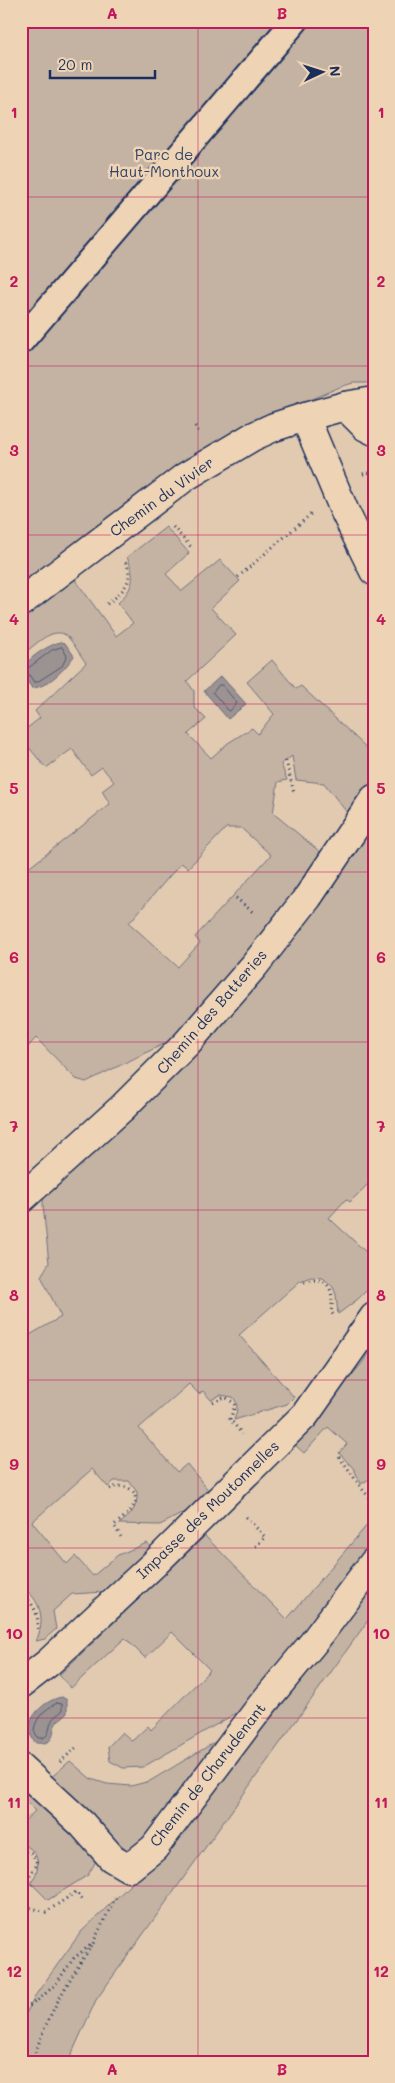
<svg xmlns="http://www.w3.org/2000/svg" width="395" height="2083" font-family="Mali,sans-serif">
  <rect width="100%" height="100%" fill="#e1cab0"/>
  <filter id="ink" filterUnits="userSpaceOnUse"><feTurbulence type="fractalNoise" baseFrequency=".02" numOctaves="2"/><feDisplacementMap in="SourceGraphic" scale="10" xChannelSelector="R" yChannelSelector="G"/><feConvolveMatrix kernelMatrix="1 2 1 2 8 2 1 2 1" color-interpolation-filters="sRGB"/></filter>
  <g filter="url(#ink)">
    <g fill="#c4b3a3" stroke="#707180" fill-rule="evenodd">
      <path d="M21,21H374V383H353L340,387L252,424L21,589Z"/>
      <path d="M166,527L189,553L166,574L182,591L220,560L240,581L211,608L236,635L187,681L194,691V707L206,719L188,734L211,758L228,743L252,728L258,734L274,714L247,682L272,660L296,689L301,686L372,753L374,733V783L364,804L352,819L324,783L296,780L292,756L281,764L287,780L278,782L273,813L325,856L265,938L176,1038L86,1082L76,1079L36,1038L21,1054V874L110,804L102,791L114,782L102,767L91,775L72,749L46,768L21,738V733L40,718L35,711L86,663C80,655 75,645 68,637C54,623 32,648 21,656V618L74,578L116,636L133,623L118,603C134,587 136,578 127,557ZM226,828H241L271,855L195,937L200,943L178,967L129,923L181,863L188,868Z"/>
      <path d="M374,822V1178L350,1202L346,1199L329,1218L367,1253L372,1248L374,1250V1283L358,1299L338,1314L336,1295L333,1287L323,1278L311,1277L300,1281L239,1335L294,1397L287,1404L234,1420C237,1412 239,1404 233,1397L220,1395L211,1400L203,1391L199,1394L189,1384L139,1428L177,1472L187,1464L209,1491L189,1510L160,1525L119,1524C131,1515 138,1508 137,1492L129,1481H114L108,1487L92,1469L32,1522L67,1564L75,1556L93,1576L118,1555L147,1543L152,1549L105,1592L72,1594L53,1611L56,1629L45,1639L36,1641C46,1621 41,1598 21,1587V1340L61,1317L41,1276L49,1263L43,1205L44,1187Z"/>
      <path d="M374,1344V1476L361,1484L354,1469L339,1453L347,1444L328,1427L304,1453L294,1444L363,1362Z"/>
      <path d="M374,1517V1548L307,1638L250,1705L143,1767L123,1768L110,1761L108,1747L122,1732L132,1741L148,1726L151,1730L210,1670L172,1632L145,1658L125,1638L71,1688L59,1675L205,1536L287,1619Z"/>
      <path d="M374,1582V1612L96,2000L68,2062H21V2023L37,1993L81,1932L160,1856L331,1644Z"/>
      <path d="M235,1730L140,1848L127,1850L48,1780L70,1761L91,1779L107,1784L131,1786L150,1781Z"/>
      <path d="M21,1780L70,1825L96,1861L88,1875L48,1900L31,1883C41,1869 41,1850 21,1844V1824L35,1811L21,1797Z"/>
    </g>
    <g fill="#9b9292" stroke="#686a7d">
      <path d="M60,642L65,643L74,656C66,668 47,688 32,688L21,673C25,659 47,646 60,642Z"/>
      <path d="M221,676L246,704L228,719L204,691Z"/>
      <path d="M62,1697L67,1700V1713C65,1716 59,1719 57,1722C50,1732 58,1745 36,1743C18,1725 42,1700 62,1697Z"/>
    </g>
    <g fill="none" stroke-linecap="round" stroke-linejoin="round">
      <g stroke="#4e5773" stroke-width="1">
        <path d="M62,647L67,656L62,666L37,682H34L27,672V669L52,650Z"/>
        <path d="M219,685H222L237,703L230,711L228,710L213,693Z"/>
        <path d="M57,1703L62,1704V1711C59,1714 54,1716 52,1720C48,1728 51,1739 38,1738L34,1731C35,1718 45,1709 57,1703Z"/>
      </g>
      <g stroke="#1b2f5e" stroke-width="29">
        <path id="pedestrian" d="M21,341L295,21"/>
      </g>
      <g stroke="#1b2f5e" stroke-width="31">
        <g id="minor">
          <path d="M345,406L366,427L374,431"/>
          <path d="M305,417L344,510L374,571"/>
          <path d="M21,602L185,477L252,437L274,427L305,417L345,406L374,401"/>
          <path d="M21,1199L122,1108L187,1043L254,966L308,897L374,799"/>
          <path d="M21,1684L48,1663L154,1564L305,1415L374,1317"/>
          <path d="M21,1768L82,1824L112,1858L129,1868L154,1848L261,1706L313,1643L374,1562"/>
        </g>
      </g>
      <g stroke="#1b2f5e" stroke-width="3" stroke-dasharray="1 4" stroke-linecap="butt">
        <path d="M206,22V21"/>
        <path d="M195,426L199,432"/>
        <path d="M363,474L374,471"/>
        <path d="M173,527L191,547"/>
        <path d="M238,577L311,514"/>
        <path d="M107,604C122,593 136,580 125,561"/>
        <path d="M286,761L294,793"/>
        <path d="M236,898L255,914"/>
        <path d="M304,1282C329,1274 335,1291 331,1312L335,1317"/>
        <path d="M213,1402L225,1397L234,1403L235,1406L230,1419L242,1434"/>
        <path d="M339,1457C351,1471 358,1486 371,1499"/>
        <path d="M110,1489C120,1483 138,1487 135,1502C132,1512 122,1519 114,1525L121,1537"/>
        <path d="M246,1517L265,1537L253,1549"/>
        <path d="M21,1594C33,1601 39,1615 38,1629"/>
        <path d="M60,1762L78,1746"/>
        <path d="M21,1850L31,1853C42,1867 34,1865 29,1877C25,1885 25,1897 23,1905"/>
        <path d="M21,1905L46,1912L76,1892L83,1902"/>
        <path d="M21,2011L37,2001L55,1985L74,1958L93,1943L116,1896"/>
        <path d="M33,2062C42,2024 70,1978 92,1945"/>
      </g>
      <use href="#pedestrian" stroke="#eed4b5" stroke-width="25"/>
      <use href="#minor" stroke="#eed4b5" stroke-width="28"/>
    </g>
  </g>
  <path fill="none" stroke="#c2185b" stroke-width="1" stroke-opacity="0.55" d="M198,21V2062M21,197H374M21,366H374M21,535H374M21,704H374M21,872H374M21,1042H374M21,1210H374M21,1380H374M21,1548H374M21,1718H374M21,1886H374"/>
  <g text-anchor="middle" stroke-width="5" stroke-linejoin="round" paint-order="stroke">
    <g font-size="15" fill="#344368" stroke="#eed4b5">
      <text x="164" y="160">Parc de<tspan x="164" dy="17">Haut-Monthoux</tspan></text>
    </g>
    <g font-size="15" fill="#1b2f5e" stroke="#eed4b5">
      <text transform="translate(162 497) rotate(-36)" y="5">Chemin du Vivier</text>
      <text transform="translate(212 1012) rotate(-49)" y="5">Chemin des Batteries</text>
      <text transform="translate(208 1510) rotate(-44)" y="5">Impasse des Moutonnelles</text>
      <text transform="translate(208 1775) rotate(-52)" y="5">Chemin de Charudenant</text>
    </g>
  </g>
  <rect width="395" height="2083" fill="none" stroke="#eed4b5" stroke-width="55"/>
  <g transform="translate(322 72) rotate(86)" stroke="#eed4b5" stroke-width="4" paint-order="stroke">
  <path d="M0-4L9 19L0 12L-9 19Z" fill="#1b2f5e"/>
  <text y="-8" font-size="14" font-weight="bold" text-anchor="middle" fill="#1b2f5e">N</text>
  </g>
  <path d="M50 70v8h105v-8" fill="none" stroke="#1b2f5e" stroke-width="2.5"/>
  <text x="58" y="70" font-size="15" fill="#1b2f5e" stroke="#eed4b5" stroke-width="4" paint-order="stroke">20 m</text>
  <rect x="28" y="28" width="340" height="2028" fill="none" stroke="#c2185b" stroke-width="2"/>
  <g font-size="16" text-anchor="middle" font-weight="bold" fill="#c2185b">
    <text x="112" y="19">A</text>
    <text x="282" y="19">B</text>
    <text x="14" y="118">1</text>
    <text x="381" y="118">1</text>
    <text x="14" y="287">2</text>
    <text x="381" y="287">2</text>
    <text x="14" y="456">3</text>
    <text x="381" y="456">3</text>
    <text x="14" y="625">4</text>
    <text x="381" y="625">4</text>
    <text x="14" y="794">5</text>
    <text x="381" y="794">5</text>
    <text x="14" y="963">6</text>
    <text x="381" y="963">6</text>
    <text x="14" y="1132">7</text>
    <text x="381" y="1132">7</text>
    <text x="14" y="1301">8</text>
    <text x="381" y="1301">8</text>
    <text x="14" y="1470">9</text>
    <text x="381" y="1470">9</text>
    <text x="14" y="1639">10</text>
    <text x="381" y="1639">10</text>
    <text x="14" y="1808">11</text>
    <text x="381" y="1808">11</text>
    <text x="14" y="1977">12</text>
    <text x="381" y="1977">12</text>
    <text x="112" y="2075">A</text>
    <text x="282" y="2075">B</text>
  </g>
</svg>
